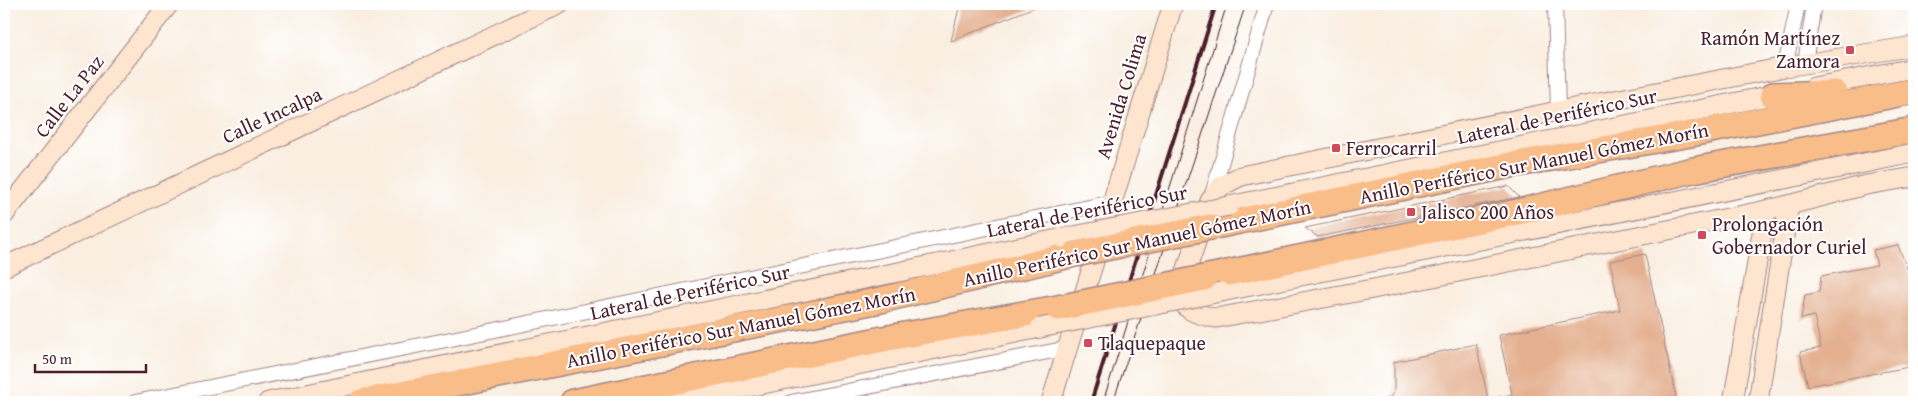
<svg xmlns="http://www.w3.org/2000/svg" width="1918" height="406" font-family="'Gentium Book Plus',serif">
  <rect width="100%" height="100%" fill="#fff"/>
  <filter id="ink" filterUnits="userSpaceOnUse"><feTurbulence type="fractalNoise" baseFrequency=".02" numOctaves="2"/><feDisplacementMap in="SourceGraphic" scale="10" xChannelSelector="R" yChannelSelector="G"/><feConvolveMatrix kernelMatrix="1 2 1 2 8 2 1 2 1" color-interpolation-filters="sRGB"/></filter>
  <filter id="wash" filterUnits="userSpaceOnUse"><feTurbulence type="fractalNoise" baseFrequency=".0096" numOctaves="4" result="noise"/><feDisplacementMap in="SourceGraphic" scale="20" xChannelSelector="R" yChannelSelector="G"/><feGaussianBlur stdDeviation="1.12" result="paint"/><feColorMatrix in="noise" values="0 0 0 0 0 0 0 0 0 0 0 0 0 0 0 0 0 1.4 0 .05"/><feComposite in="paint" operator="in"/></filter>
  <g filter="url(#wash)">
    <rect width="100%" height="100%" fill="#f9eee0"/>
    <g id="blocks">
      <g fill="#e4b090">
        <path d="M960,4H1042L951,41Z"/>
        <path d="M1508,186L1519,197L1318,237L1305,228Z"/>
        <path d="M1898,245L1914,286V366L1808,386L1800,352L1821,348L1814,316L1801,319L1805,295L1819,292L1821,276L1877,265L1873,250Z"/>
        <path d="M1645,254L1676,397L1659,402H1386L1394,392V362L1476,344L1488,399L1512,394L1499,335L1620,310L1610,261Z"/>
      </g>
    </g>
  </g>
  <g filter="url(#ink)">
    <use href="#blocks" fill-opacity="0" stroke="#a28686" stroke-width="1"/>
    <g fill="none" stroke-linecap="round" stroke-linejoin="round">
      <g stroke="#a28686" stroke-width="16">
        <g id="street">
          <path d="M1555,4L1558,111"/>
          <path d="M1805,63L1814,4"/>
          <path d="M1785,67L1798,4"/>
          <path d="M1212,195L1267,4"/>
          <path d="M135,402L456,338L1113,202"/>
          <path d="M791,402L1069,348"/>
        </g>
      </g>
      <g stroke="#a28686" stroke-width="21">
        <g id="secondary">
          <path d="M1914,46L1785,67L1558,111L1241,176L1221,186L1210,201L1180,289C1180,311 1198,315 1216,318L1378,288L1738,216L1789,205L1866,185L1914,177"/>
          <path d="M1814,87L1914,68"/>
          <path d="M1229,206L1787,92"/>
          <path d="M4,215L169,4"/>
          <path d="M4,267L560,4"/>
          <path d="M1221,292L1914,153"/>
          <path d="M268,402L1063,238"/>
          <path d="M673,402L1040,328"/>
          <path d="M1051,402L1173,4"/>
          <path d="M1733,402L1766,210"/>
          <path d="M1758,402L1789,205"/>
        </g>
      </g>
      <g stroke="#a28686" stroke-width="28">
        <g id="highway">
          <path d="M1773,95L1835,93"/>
          <path d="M1210,227L1511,165L1685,135L1914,91"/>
          <path d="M1204,278L1522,211L1693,170L1914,130"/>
          <path d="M361,402L881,300L1075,254"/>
          <path d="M573,402L888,338L1058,308"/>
        </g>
      </g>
      <use href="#street" stroke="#fff" stroke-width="14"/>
      <use href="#secondary" stroke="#fde5d0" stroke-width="19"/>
      <use href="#highway" stroke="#f9bd89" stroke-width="25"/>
      <g stroke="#4a1f2b" stroke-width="1">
        <path d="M1103,402L1227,4"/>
        <path d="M1113,402L1246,4"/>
      </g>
      <path stroke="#4a1f2b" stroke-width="4" d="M1091,402L1216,4"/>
      <g stroke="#a28686" stroke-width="21" stroke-linecap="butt">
        <g id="secondary-bridge">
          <path d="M1063,238L1229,206"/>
          <path d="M1040,328L1221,292"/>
        </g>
      </g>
      <g stroke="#a28686" stroke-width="28" stroke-linecap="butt">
        <g id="highway-bridge">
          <path d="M1075,254L1210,227"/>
          <path d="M1058,308L1204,278"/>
        </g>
      </g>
      <use href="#secondary-bridge" stroke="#fde5d0" stroke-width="19"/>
      <use href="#highway-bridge" stroke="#f9bd89" stroke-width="25"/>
    </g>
  </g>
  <g fill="#d1495b" stroke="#fff" stroke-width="2">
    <rect x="1845" y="45" width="10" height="10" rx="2.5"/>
    <rect x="1331" y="143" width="10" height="10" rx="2.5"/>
    <rect x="1406" y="207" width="10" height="10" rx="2.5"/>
    <rect x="1697" y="230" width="10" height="10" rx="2.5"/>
    <rect x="1083" y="338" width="10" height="10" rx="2.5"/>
  </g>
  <g text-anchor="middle" stroke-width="4" stroke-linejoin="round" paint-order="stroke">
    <g font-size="20" fill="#4a1f2b" stroke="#fff" text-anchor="start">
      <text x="1840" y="45" text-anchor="end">Ramón Martínez<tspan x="1840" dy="23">Zamora</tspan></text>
      <text x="1346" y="155">Ferrocarril</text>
      <text x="1421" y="219">Jalisco 200 Años</text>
      <text x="1712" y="231">Prolongación<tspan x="1712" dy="23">Gobernador Curiel</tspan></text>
      <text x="1098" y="350">Tlaquepaque</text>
    </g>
    <g font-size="20" fill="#4a1f2b" stroke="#fff">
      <text transform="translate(69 96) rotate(-52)" y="7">Calle La Paz</text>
      <text transform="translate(1121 96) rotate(-73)" y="7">Avenida Colima</text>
      <text transform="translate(272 115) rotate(-25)" y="7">Calle Incalpa</text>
      <text transform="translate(1557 116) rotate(-12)" y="7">Lateral de Periférico Sur</text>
      <text transform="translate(1534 163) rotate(-11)" y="7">Anillo Periférico Sur Manuel Gómez Morín</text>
      <text transform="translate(1087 211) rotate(-11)" y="7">Lateral de Periférico Sur</text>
      <text transform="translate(1137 243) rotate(-12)" y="7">Anillo Periférico Sur Manuel Gómez Morín</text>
      <text transform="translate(690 292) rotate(-12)" y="7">Lateral de Periférico Sur</text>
      <text transform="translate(741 327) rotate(-11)" y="7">Anillo Periférico Sur Manuel Gómez Morín</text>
    </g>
  </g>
  <rect width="1918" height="406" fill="none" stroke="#fff" stroke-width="20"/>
  <path d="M35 364v8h111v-8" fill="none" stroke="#4a1f2b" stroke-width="2.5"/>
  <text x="42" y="364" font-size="15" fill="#4a1f2b" stroke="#ffffff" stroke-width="4" paint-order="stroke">50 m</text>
</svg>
